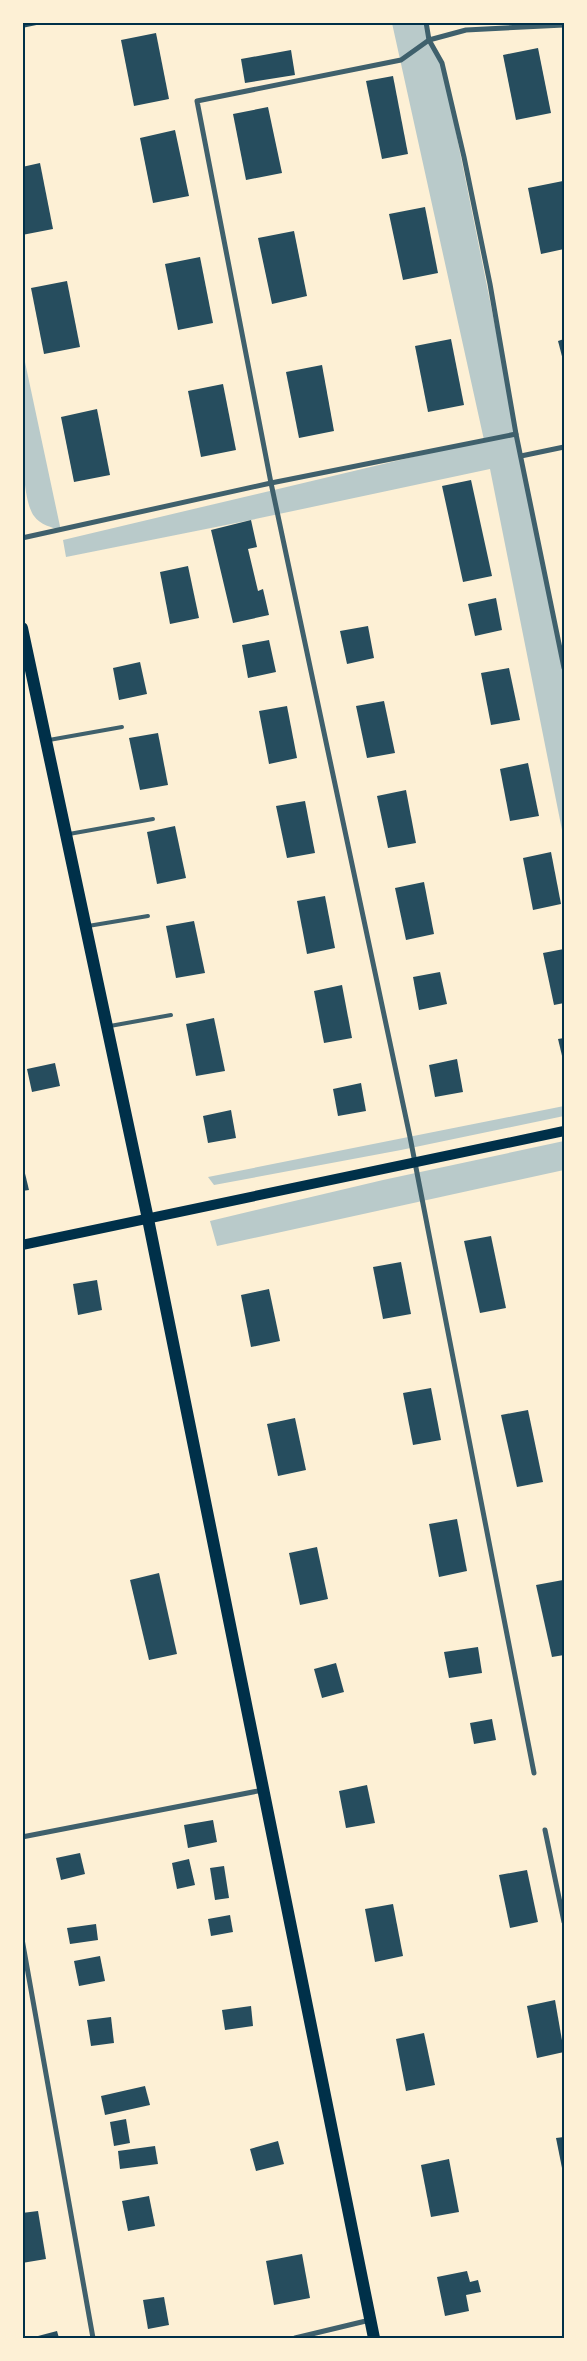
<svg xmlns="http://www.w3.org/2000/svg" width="587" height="2361" font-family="Commissioner,sans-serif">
  <rect width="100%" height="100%" fill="#fdf0d5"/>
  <g fill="#b9caca">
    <path d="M392,23H426L429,40L442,63L564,668V840L490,469L251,520L66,557L63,540L484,440Z"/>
    <path d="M22,348L61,531C52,527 40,525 34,516C17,494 23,380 22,348Z"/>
    <path d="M564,1106V1116L401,1150L214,1185L208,1177Z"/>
    <path d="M564,1141V1170L217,1246L210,1221L383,1180Z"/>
  </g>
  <g fill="#264d5e">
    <path d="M22,22H46V23L22,28Z"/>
    <path d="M156,33L169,99L134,106L121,40Z"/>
    <path d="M538,48L551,113L516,120L503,55Z"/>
    <path d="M291,50L295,75L245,83L241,59Z"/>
    <path d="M393,76L408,154L382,159L366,81Z"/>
    <path d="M268,107L282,173L246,180L233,114Z"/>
    <path d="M175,130L189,196L153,203L140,138Z"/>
    <path d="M40,163L53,229L22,235V167Z"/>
    <path d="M563,181L564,249L541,254L528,188Z"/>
    <path d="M425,207L438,273L403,280L389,214Z"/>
    <path d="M294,231L307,296L272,304L258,238Z"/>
    <path d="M200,257L213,323L178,330L165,264Z"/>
    <path d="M67,281L80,347L44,354L31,288Z"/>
    <path d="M451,339L464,405L428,412L415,346Z"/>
    <path d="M564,339V364L558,341Z"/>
    <path d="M322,365L334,431L299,438L286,372Z"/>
    <path d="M223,384L236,450L201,457L188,391Z"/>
    <path d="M97,409L110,475L74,482L61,417Z"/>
    <path d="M471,480L492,576L463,582L442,486Z"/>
    <path d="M251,520L257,547L248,549L258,591L263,589L269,615L233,623L211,530Z"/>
    <path d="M188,566L199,618L170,624L160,572Z"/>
    <path d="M496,598L502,630L475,636L468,604Z"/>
    <path d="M368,626L374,658L347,664L340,631Z"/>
    <path d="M269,640L276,672L248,678L242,645Z"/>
    <path d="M140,662L147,694L119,700L113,668Z"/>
    <path d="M509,668L520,720L491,725L481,673Z"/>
    <path d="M384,701L395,753L367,758L356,706Z"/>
    <path d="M287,706L297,758L269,764L259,711Z"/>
    <path d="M158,733L168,785L140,790L129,738Z"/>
    <path d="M528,763L539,816L510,821L500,769Z"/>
    <path d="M406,790L416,843L388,848L377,796Z"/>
    <path d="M305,801L315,853L287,858L276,806Z"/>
    <path d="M175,826L186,878L157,884L147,832Z"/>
    <path d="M551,852L561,904L533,910L523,858Z"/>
    <path d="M424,882L434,934L406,940L395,888Z"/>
    <path d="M325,896L335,948L307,954L297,901Z"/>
    <path d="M194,921L205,973L176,978L166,926Z"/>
    <path d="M564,949V1003L554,1005L543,953Z"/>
    <path d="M440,972L447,1004L419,1010L413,977Z"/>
    <path d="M342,985L352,1038L324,1043L314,991Z"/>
    <path d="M214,1018L225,1071L196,1076L186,1024Z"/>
    <path d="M564,1038V1064L558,1039Z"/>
    <path d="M457,1059L463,1092L435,1097L429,1065Z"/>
    <path d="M55,1063L60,1086L32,1092L27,1069Z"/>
    <path d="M361,1083L366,1111L338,1116L333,1089Z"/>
    <path d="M231,1110L236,1138L208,1143L203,1116Z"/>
    <path d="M22,1161L29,1190L22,1191Z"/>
    <path d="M491,1236L506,1308L480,1313L464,1241Z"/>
    <path d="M401,1262L411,1314L383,1319L373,1267Z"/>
    <path d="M97,1280L102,1310L78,1315L73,1284Z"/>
    <path d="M269,1289L280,1341L251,1347L241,1295Z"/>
    <path d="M431,1388L441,1440L413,1445L403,1393Z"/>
    <path d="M528,1410L543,1482L517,1487L501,1415Z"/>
    <path d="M295,1418L306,1470L278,1476L267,1424Z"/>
    <path d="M457,1519L467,1571L439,1577L429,1524Z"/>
    <path d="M317,1547L328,1599L300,1605L289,1553Z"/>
    <path d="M159,1573L177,1654L149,1660L130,1580Z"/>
    <path d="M563,1580L564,1655L552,1657L536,1585Z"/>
    <path d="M478,1647L482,1673L449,1678L444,1652Z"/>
    <path d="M336,1663L344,1692L322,1698L314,1669Z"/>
    <path d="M492,1719L496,1740L474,1744L470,1723Z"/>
    <path d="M367,1785L375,1823L346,1828L339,1791Z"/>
    <path d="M213,1820L217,1842L188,1848L184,1825Z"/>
    <path d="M80,1853L85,1874L61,1880L56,1858Z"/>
    <path d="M189,1859L195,1885L177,1889L172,1863Z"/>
    <path d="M224,1866L229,1898L215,1900L210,1868Z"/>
    <path d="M527,1870L538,1922L510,1928L499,1875Z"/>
    <path d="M393,1904L403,1956L375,1962L365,1909Z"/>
    <path d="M230,1915L233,1932L211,1936L208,1919Z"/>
    <path d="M96,1924L98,1940L70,1944L67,1928Z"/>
    <path d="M100,1956L105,1981L79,1986L74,1961Z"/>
    <path d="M555,2000L564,2052L537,2058L527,2006Z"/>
    <path d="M251,2006L253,2026L225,2030L222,2010Z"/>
    <path d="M111,2017L114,2043L91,2046L87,2020Z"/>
    <path d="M424,2033L435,2085L406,2091L396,2039Z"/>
    <path d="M145,2086L150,2105L105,2115L101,2096Z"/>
    <path d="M126,2119L130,2143L114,2146L110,2122Z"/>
    <path d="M564,2137V2178L556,2138Z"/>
    <path d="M278,2141L284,2164L256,2171L250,2149Z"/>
    <path d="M155,2146L158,2164L120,2169L118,2151Z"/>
    <path d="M449,2159L459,2212L431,2217L421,2165Z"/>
    <path d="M149,2196L155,2226L128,2231L122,2201Z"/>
    <path d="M38,2211L46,2259L22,2263V2213Z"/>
    <path d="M302,2254L310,2298L274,2305L266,2261Z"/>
    <path d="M467,2271L470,2282L478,2280L481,2292L466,2295L469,2311L445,2316L437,2277Z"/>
    <path d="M164,2297L169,2325L148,2329L143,2300Z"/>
    <path d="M57,2331L59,2338H38V2336Z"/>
  </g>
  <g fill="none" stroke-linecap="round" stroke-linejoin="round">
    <g stroke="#3f606c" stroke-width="4">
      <path d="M49,740L122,727"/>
      <path d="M69,834L153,819"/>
      <path d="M88,926L148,916"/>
      <path d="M110,1026L171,1015"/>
    </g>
    <g stroke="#3f606c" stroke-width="5">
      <path d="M426,22L429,40L442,63L464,157L490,284L516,434L564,668"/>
      <path d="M521,456L564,447"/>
      <path d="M22,538L271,483L516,434"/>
      <path d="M534,1773L410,1137L271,483L197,101L401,60L429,40L466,30L564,25"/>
      <path d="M545,1830L564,1922"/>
      <path d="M22,1837L263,1790"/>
      <path d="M22,1939L93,2338"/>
      <path d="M295,2338L370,2320"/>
    </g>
    <path stroke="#003049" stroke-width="10" d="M22,1245L564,1131"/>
    <path stroke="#003049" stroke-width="12" d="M22,628L148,1219L374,2338"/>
  </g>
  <rect width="587" height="2361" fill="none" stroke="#fdf0d5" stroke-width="48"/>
  <rect x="24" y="24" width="539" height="2313" fill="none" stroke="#003049" stroke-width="2"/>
</svg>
